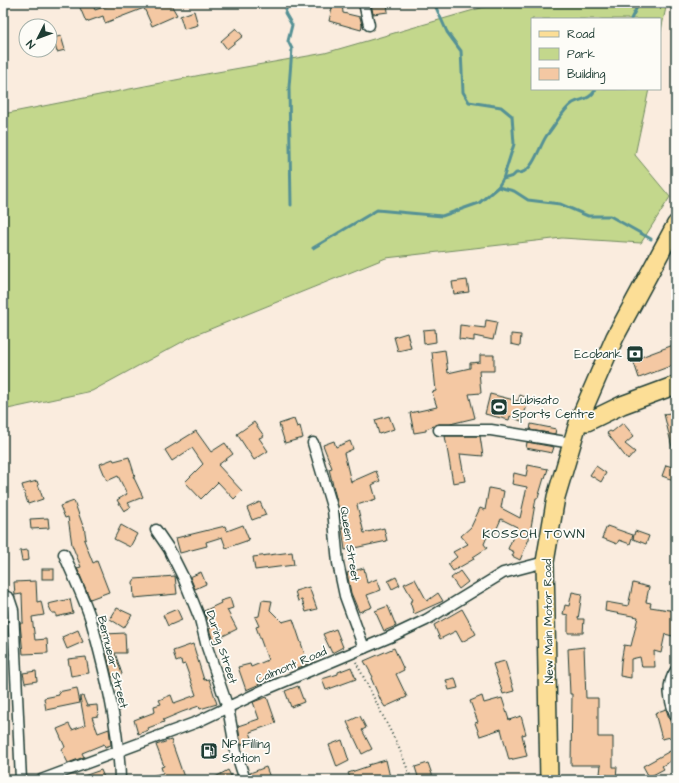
<svg xmlns="http://www.w3.org/2000/svg" width="679" height="783" font-family="'Architects Daughter',sans-serif">
  <rect width="100%" height="100%" fill="#faecde"/>
  <filter id="ink" filterUnits="userSpaceOnUse"><feTurbulence type="fractalNoise" baseFrequency=".025" numOctaves="2"/><feDisplacementMap in="SourceGraphic" scale="8" xChannelSelector="R" yChannelSelector="G"/><feConvolveMatrix kernelMatrix="1 2 1 2 8 2 1 2 1" color-interpolation-filters="sRGB"/></filter>
  <g filter="url(#ink)">
    <path fill="#c3d78c" stroke="#718a60" d="M498,3H667L660,35V19H532V89H649L635,155L670,197L641,243L562,238L386,258L193,336L92,391L3,410V114L206,74L325,53Z"/>
    <g fill="none" stroke-linecap="round" stroke-linejoin="round">
      <g stroke="#559195" stroke-width="3">
        <path d="M288,3L285,13L292,25L288,41L292,49L289,87L291,205"/>
        <path d="M434,3L447,32L461,51L463,92L469,102L501,107L512,116L514,144L503,179"/>
        <path d="M631,19L639,3"/>
        <path d="M498,187L503,179L513,176L516,173C533,175 538,148 547,135C555,126 562,110 573,103C582,98 589,101 596,89"/>
        <path d="M313,248L377,210L442,216L479,203L498,187L514,191L528,200L560,204L588,216H610L651,239"/>
      </g>
    </g>
    <g fill="#f4c8a3" stroke="#1f3d34">
      <path d="M78,3H92L95,10L115,3H170L177,15L152,26L144,8L105,23L103,16L86,22Z"/>
      <path d="M333,3H342L343,13L360,17L362,25L361,30L329,21Z"/>
      <path d="M371,3H387L388,12L373,14Z"/>
      <path d="M194,11L198,25L184,29L180,16Z"/>
      <path d="M236,28L243,36L227,49L221,41Z"/>
      <path d="M61,36L65,50L57,52L53,38Z"/>
      <path d="M467,280L469,292L454,294L452,282Z"/>
      <path d="M486,320L497,322L493,340L474,336V341L459,339L460,325L485,328Z"/>
      <path d="M435,329L436,342L424,344L423,330Z"/>
      <path d="M407,333L411,348L398,351L394,337Z"/>
      <path d="M511,334L521,335L520,346L511,344Z"/>
      <path d="M676,344V364L639,378L633,360Z"/>
      <path d="M445,350L448,373L470,368V363L480,362V355H494V371H479L481,393L469,394L475,418L450,424H439L426,429V431L414,433L410,413L437,407L432,392L436,391L432,352Z"/>
      <path d="M490,394L518,401L520,395L530,399L521,421L510,416L509,420L485,414Z"/>
      <path d="M676,412V450L673,451L664,414Z"/>
      <path d="M389,416L394,429L379,434L375,420Z"/>
      <path d="M294,419L297,427L300,426L303,438L285,443L279,424Z"/>
      <path d="M254,422L264,436L259,438L268,451L254,460L237,434Z"/>
      <path d="M623,423L634,436L625,444L635,452L628,460L607,433L610,431L612,432Z"/>
      <path d="M531,424L556,429L555,434L530,430Z"/>
      <path d="M196,431L211,452L225,443L233,454L218,465L242,491L234,499L218,482L201,499L185,482L203,464L192,448L172,461L165,450Z"/>
      <path d="M445,436H480L483,456L460,454L465,481L453,483Z"/>
      <path d="M334,441L336,447L350,441L353,449L344,453L351,482L376,471L380,481L372,485L376,499L357,505L364,533L384,528L387,541L345,550L342,528L343,527L329,469L332,468L323,445Z"/>
      <path d="M527,442L554,447L552,453L526,448Z"/>
      <path d="M129,457L135,476H133L143,497L128,503L131,507L124,511L117,500L127,494L118,476L107,481L100,464L113,459L114,461Z"/>
      <path d="M528,465L548,469L545,478H544L538,498H536L529,539L520,560L512,556L514,552L508,549L517,527L501,519L494,535L489,532L484,544L487,548L473,557L474,559L453,571L448,564L457,557L453,552L468,544L461,536L471,527L480,508L485,510L489,488L504,491L501,508L520,518L527,487L512,484L514,473L526,476Z"/>
      <path d="M666,465L676,468V481L662,476Z"/>
      <path d="M596,466L606,473L601,482L590,475Z"/>
      <path d="M37,481L43,499L28,504L22,485Z"/>
      <path d="M74,501L83,526H84L86,539L84,540L93,563L97,561L109,592L90,599L77,568L81,567L72,545L68,517L65,518L60,506Z"/>
      <path d="M260,502L266,515L252,520L247,508Z"/>
      <path d="M48,518L49,528L31,529L30,519Z"/>
      <path d="M121,525L137,534L130,547L114,539Z"/>
      <path d="M243,525L249,540L226,548L222,537L206,542L207,546L180,553L176,538L225,526L227,531Z"/>
      <path d="M607,526L633,535L630,544L619,540L617,544L602,538Z"/>
      <path d="M635,531L649,536L646,544L633,539Z"/>
      <path d="M28,550L29,560L22,561L20,551Z"/>
      <path d="M292,552L294,565L255,570L253,557Z"/>
      <path d="M364,568L367,583L377,579L381,590L367,595L372,607L359,612L351,593L347,573Z"/>
      <rect x="42" y="569" width="12" height="10"/>
      <path d="M460,571L468,582L459,589L451,578Z"/>
      <path d="M201,572L206,584L195,589L190,577Z"/>
      <path d="M175,576L177,594L134,598L133,582L135,579Z"/>
      <path d="M396,577L400,585L392,589L388,581Z"/>
      <path d="M415,579L427,601L438,593L443,601L414,614L410,602L413,600L404,584Z"/>
      <path d="M36,581L37,602L41,601L44,615L32,617L35,640L47,639L48,653L23,654L20,623H23L22,594L15,595L14,582Z"/>
      <path d="M633,583L649,587L646,602L651,603L650,607L676,611V637L665,634L661,653L654,651L655,667H642L640,657L631,659V678L620,676L621,662L624,645L631,646L638,617L605,611L606,602L628,606Z"/>
      <path d="M309,587L317,609L306,612L302,600L298,601L295,591Z"/>
      <path d="M572,592L582,594L578,619H584L583,633H568V615L563,614L565,605L569,606Z"/>
      <path d="M230,598L233,608L227,610L237,629L213,641L209,629L211,628L204,611L221,603L220,601Z"/>
      <path d="M70,599L73,613L56,617V613H52L48,604Z"/>
      <path d="M262,600L272,601L270,610L282,622L293,619L308,664L295,669L294,666L272,675L274,678L246,690L238,667L250,664L251,667L268,660L256,627L259,626L255,617L259,616Z"/>
      <path d="M388,606L396,626L384,631L375,611Z"/>
      <path d="M117,608L132,615L124,628L110,619Z"/>
      <path d="M177,609L182,620L168,626L163,615Z"/>
      <path d="M462,609L476,634L462,642L456,631L440,639L434,625Z"/>
      <path d="M336,629L343,647L332,653L323,634Z"/>
      <path d="M78,630L83,642L67,649L62,637Z"/>
      <path d="M125,633L126,653H115L122,674L112,677L106,652L105,634Z"/>
      <path d="M193,644L204,680L209,679L217,704L200,709L199,706L182,712L163,720L164,722L148,728L149,730L138,734L134,720L155,712L154,706L161,704L159,700L171,695L174,703L196,695L185,664L182,665L181,660L176,662L173,651Z"/>
      <path d="M584,647L586,698H598V737H613V767H617L616,779H607V775L600,774L601,765H571L572,694H570L568,649Z"/>
      <path d="M394,648L404,670L396,674L407,697L385,707L381,701L371,678L373,677L364,661Z"/>
      <path d="M86,657L89,673L71,676L68,659Z"/>
      <path d="M505,661L514,691L503,694L493,664Z"/>
      <path d="M351,667L356,679L326,690L322,679L338,674V672Z"/>
      <path d="M36,671L37,681L25,683L23,673Z"/>
      <path d="M455,678L458,688L449,690L446,680Z"/>
      <path d="M298,686L304,702L291,707L285,691Z"/>
      <path d="M77,688L80,703L46,710L44,698L59,695L58,692Z"/>
      <path d="M83,696L87,706L97,705L98,716L92,717L98,733L109,729L111,745L105,747L104,744L82,753L84,757L68,763L61,749L65,747L57,729L69,724L72,730L85,725L80,697Z"/>
      <path d="M482,696L484,703L502,698L509,720L521,716L526,734L522,735L527,756L509,760L501,729L480,736L475,723L478,722L470,701Z"/>
      <path d="M267,697L276,723L250,732L253,741L241,745L238,726L259,719L253,702Z"/>
      <path d="M666,709L675,736L662,739L655,713Z"/>
      <path d="M360,716L366,728L362,730L372,749L362,754L347,722Z"/>
      <path d="M171,740L185,780H147V777L163,773L161,767L164,766L156,745Z"/>
      <path d="M342,740L349,761L337,767L329,745Z"/>
      <path d="M672,750L676,758L662,766L664,769L649,777L643,766Z"/>
      <path d="M386,760L390,777L385,778V780H351L348,773L369,766L368,765Z"/>
      <path d="M428,763L434,780H419L415,767Z"/>
      <path d="M266,767L271,780H253L250,773Z"/>
      <path d="M101,770L105,780H75V779Z"/>
      <path d="M228,770L233,780H210Z"/>
    </g>
    <g fill="none" stroke-linecap="round" stroke-linejoin="round">
      <g stroke="#1f3d34" stroke-width="13">
        <g id="minor">
          <path d="M364,3L369,25"/>
          <path d="M439,430H491L572,443"/>
          <path d="M313,443L333,510L338,563L345,596L364,648"/>
          <path d="M156,530L169,549L183,577L200,619L207,647L228,708L236,752L245,780"/>
          <path d="M64,554C73,576 84,598 91,620C105,671 119,727 120,780"/>
          <path d="M3,595L9,598L13,610L21,780"/>
          <path d="M676,670C665,686 670,701 676,717"/>
          <path d="M41,780L197,722L264,690L390,637L426,620L503,573L545,562"/>
        </g>
      </g>
      <g stroke="#1f3d34" stroke-width="20">
        <path id="primary" d="M579,420L587,422L622,405L676,385"/>
      </g>
      <g stroke="#1f3d34" stroke-width="20">
        <path id="trunk" d="M549,780L545,562L556,497L579,420L615,337L676,224"/>
      </g>
      <path stroke="#1f3d34" stroke-width="2" stroke-dasharray="1 3" stroke-linecap="butt" d="M356,662L399,748L412,780"/>
      <use href="#minor" stroke="#fdfcf7" stroke-width="10"/>
      <use href="#primary" stroke="#fcde96" stroke-width="17"/>
      <use href="#trunk" stroke="#fcde96" stroke-width="17"/>
    </g>
  </g>
  <defs>
    <g id="bank-square" transform="scale(0.9)"><rect x="-9" y="-9" width="18" height="18" rx="4" fill="#1f3d34" stroke="#fdfcf7"/><path d="M-6-4H6V4H-6ZM0-2.3a2.3 2.3 0 1 0 0 4.6a2.3 2.3 0 1 0 0-4.6Z" fill="#fff"/></g>
    <g id="stadium-square" transform="scale(0.9)"><rect x="-9" y="-9" width="18" height="18" rx="4" fill="#1f3d34" stroke="#fdfcf7"/><path d="M0-5a6.5 5 0 1 0 0 10a6.5 5 0 1 0 0-10ZM-3.5-1.8h7v3.6h-7Z" fill="#fff"/></g>
    <g id="fuel-square" transform="scale(0.9)"><rect x="-9" y="-9" width="18" height="18" rx="4" fill="#1f3d34" stroke="#fdfcf7"/><path d="M-5.5-6h7V0h2V4h1.3V-2.5L3-4.5l.8-.8L6-3V5H2.5V1h-1V6h-7ZM-4.2-4.7v3.2H.2V-4.7Z" fill="#fff"/></g>
  </defs>
  <g fill-rule="evenodd">
    <use href="#bank-square" x="635" y="354"/>
    <use href="#stadium-square" x="499" y="407"/>
    <use href="#fuel-square" x="209" y="751"/>
  </g>
  <g text-anchor="middle" stroke-width="3.5" stroke-linejoin="round" paint-order="stroke">
    <g font-size="12" fill="#1f3d34" stroke="#fdfcf7" text-anchor="start">
      <text x="622" y="358" text-anchor="end">Ecobank</text>
      <text x="512" y="404">Lubisato<tspan x="512" dy="14">Sports Centre</tspan></text>
      <text x="222" y="748">NP Filling<tspan x="222" dy="14">Station</tspan></text>
    </g>
    <g font-size="12" fill="#1f3d34" stroke="#fdfcf7">
      <text transform="translate(350 544) rotate(81)" y="4">Queen Street</text>
      <text transform="translate(548 621) rotate(-91)" y="4">New Main Motor Road</text>
      <text transform="translate(222 647) rotate(72)" y="4">During Street</text>
      <text transform="translate(113 662) rotate(76)" y="4">Bernuear Street</text>
      <text transform="translate(291 665) rotate(-23)" y="4">Calmont Road</text>
    </g>
    <g font-size="13" letter-spacing="1" fill="#1f3d34" stroke="#fdfcf7">
      <text x="534" y="538">KOSSOH TOWN</text>
    </g>
  </g>
  <rect width="679" height="783" fill="none" stroke="#fdfcf7" stroke-width="16"/>
  <rect x="8" y="8" width="663" height="767" fill="none" stroke="#1f3d34" stroke-width="1.5" filter="url(#ink)"/>
  <rect x="531" y="18" width="130" height="72" fill="#fdfcf7" stroke="#a4b0a9"/>
  <rect x="539" y="31" width="20" height="6" fill="#fcde96" stroke="#a4b0a9"/>
  <text x="567" y="38" font-size="12" fill="#1f3d34">Road</text>
  <rect x="539" y="48" width="20" height="12" fill="#c3d78c" stroke="#a4b0a9"/>
  <text x="567" y="58" font-size="12" fill="#1f3d34">Park</text>
  <rect x="539" y="68" width="20" height="12" fill="#f4c8a3" stroke="#a4b0a9"/>
  <text x="567" y="78" font-size="12" fill="#1f3d34">Building</text>
  <g transform="translate(38 38) rotate(228)"><circle r="19" fill="#fdfcf7" stroke="#a4b0a9"/>
  <path d="M0-3L7 15L0 10L-7 15Z" fill="#1f3d34"/>
  <text y="-6" font-size="11" font-weight="bold" text-anchor="middle" fill="#1f3d34">N</text>
  </g>
</svg>
